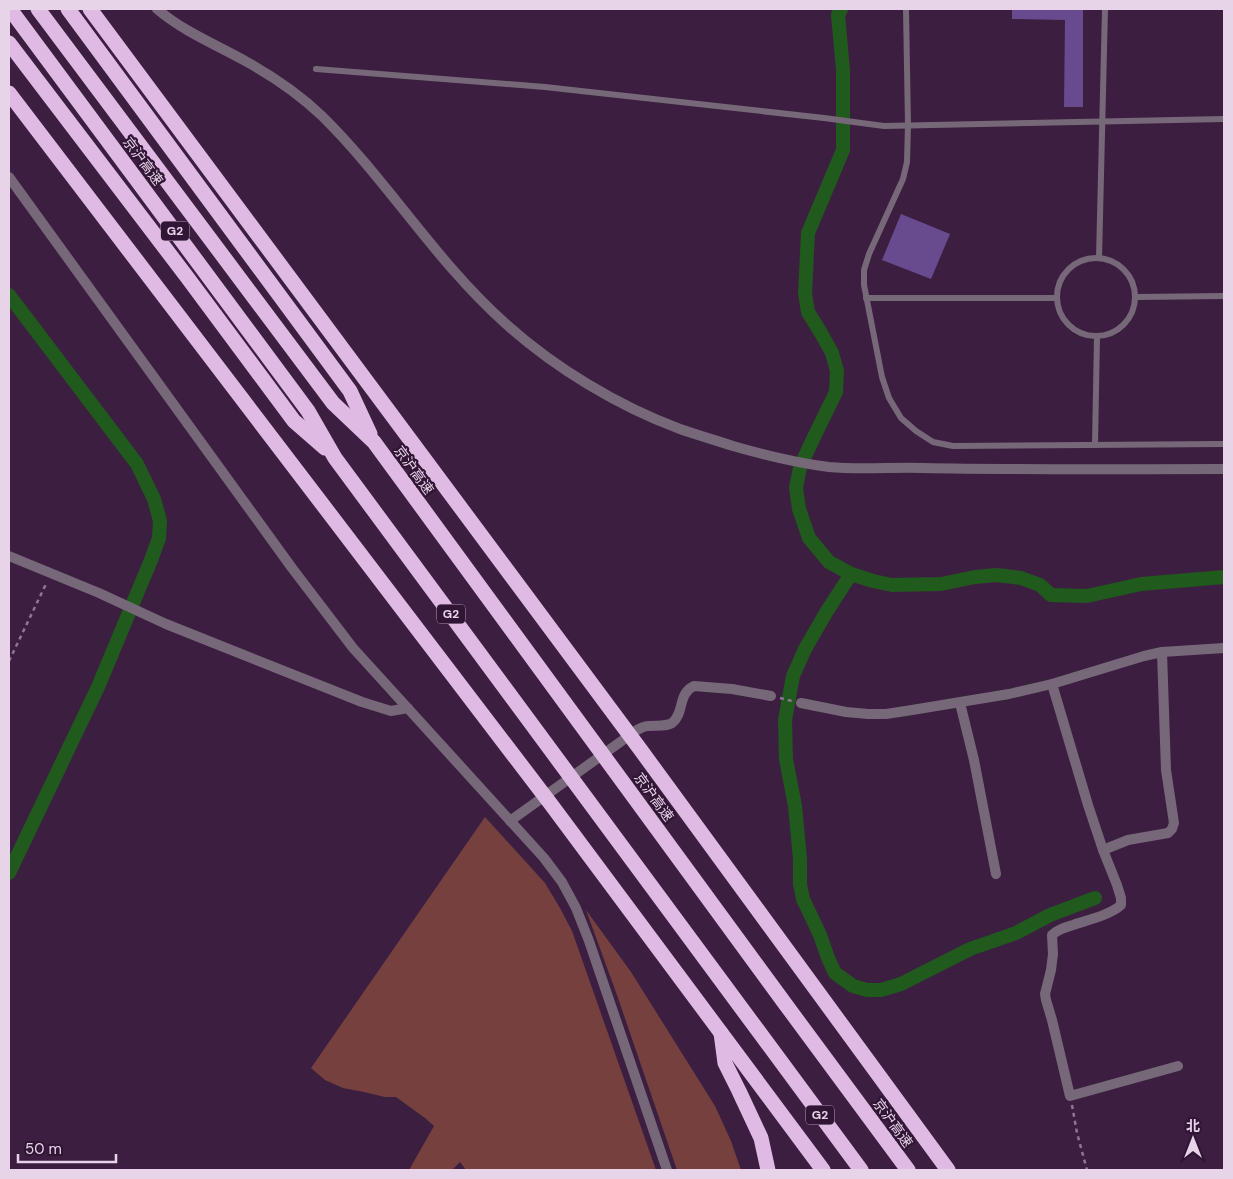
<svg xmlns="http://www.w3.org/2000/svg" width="1233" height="1179" font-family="'DM Sans','Noto Sans SC',sans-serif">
  <rect width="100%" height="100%" fill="#3c1f40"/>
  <g fill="#76403f">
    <path d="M485,817L545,883L560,908L572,931L656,1170H466L460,1162L452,1170H409L434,1126L425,1118L396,1097H385L364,1092L343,1088L325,1080L311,1068Z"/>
    <path d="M586,910L631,972L715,1106L731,1141L741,1170H677L617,995Z"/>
  </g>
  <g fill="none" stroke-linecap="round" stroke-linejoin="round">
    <g stroke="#205a1d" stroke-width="14">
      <path d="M841,9L838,15L843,70V150L808,233L805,293L808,312L821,333L832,353L837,371L836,392L813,439L800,467L796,488L799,509L809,538L829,562L851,574L873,581L892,585L941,584L975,577L997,575L1021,578L1040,585L1051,595L1087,596L1141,584L1224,577"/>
      <path d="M9,295L137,464L154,499L160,521L159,538L151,560L98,687L9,873"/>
      <path d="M851,574L827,611L805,649L793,676L785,720L786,759L795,806L800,859V884L803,899L820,935L828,958L835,973L853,986L867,990H881L901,984L970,949L1016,933L1050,915L1095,898"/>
    </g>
  </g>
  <g fill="#684b8f">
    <path d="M1012,9H1083V107H1064L1065,20L1012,19Z"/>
    <path d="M901,214L950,234L931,279L882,260Z"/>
  </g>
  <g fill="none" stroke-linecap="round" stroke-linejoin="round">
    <g stroke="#8f7792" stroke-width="2.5" stroke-dasharray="4 4" stroke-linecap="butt">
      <path d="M9,661L46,584"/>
      <path d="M780,698L792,701"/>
      <path d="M1072,1105L1077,1133L1087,1170"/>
    </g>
    <g stroke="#776879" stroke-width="6">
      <path d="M906,9L908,125L907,162L903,179L869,254L864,270V285L882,377L889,398L901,418L916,431L933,442L953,446L1224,444"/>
      <path d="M316,69L545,87L824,118L884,126L1224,119"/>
      <circle cx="1096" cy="297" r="39"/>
      <path d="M1099,258L1105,9"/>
      <path d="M1136,297L1224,296"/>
      <path d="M866,298H1057"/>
      <path d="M1095,445L1097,337"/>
    </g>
    <g stroke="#776879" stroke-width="10">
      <path d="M157,9C184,32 217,45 247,62C274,77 300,95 322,116C388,181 436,262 506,324C555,368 618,406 680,429C697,435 715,440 733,446C764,455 796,463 829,467C860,470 891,467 922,468C1022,470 1123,469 1224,469"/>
      <path d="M9,177L292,568L353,648L544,858L562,882L576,908L589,941L667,1170"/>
      <path d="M9,556L99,593L166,624L362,702L391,711L408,708"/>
      <path d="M1052,684L1088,805L1103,850L1117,885L1121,898V905C1110,915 1088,920 1073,925C1066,927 1058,929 1052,935L1053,954L1051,970L1045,994L1046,1000L1052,1020L1070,1096L1178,1066"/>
      <path d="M801,703L846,712L868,714H886L912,710L1009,694L1052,684L1144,656L1162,652L1224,648"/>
      <path d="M960,703L974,760L996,874"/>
      <path d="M510,821L637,730C641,728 644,726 648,726C656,725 666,727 672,723C685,713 677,694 694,686L732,689L771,696"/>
      <path d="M1103,850L1128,840L1168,833L1172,829L1174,823L1166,770L1162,652"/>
    </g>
    <g stroke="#dfbbe4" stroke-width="15">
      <path d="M10,9L308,411L335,458L861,1170"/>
      <path d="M38,9L333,403L374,442L786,1005L908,1170"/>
      <path d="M68,9L350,391L370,434"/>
      <path d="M90,9L640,749L948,1170"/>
      <path d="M9,43L187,277L294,421L325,448"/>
      <path d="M9,93L550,803L823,1170"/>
      <path d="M721,1033L725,1063L739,1091L761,1138L768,1170"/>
    </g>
  </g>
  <g text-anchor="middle" stroke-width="4.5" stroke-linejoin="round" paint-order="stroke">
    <g fill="#311535" stroke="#b09bb3" stroke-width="1">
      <rect x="161" y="221.5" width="28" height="19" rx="4"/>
      <rect x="437" y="604.5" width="28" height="19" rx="4"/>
      <rect x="806" y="1105.5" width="28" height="19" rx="4"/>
    </g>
    <g font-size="12" font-weight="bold" fill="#e7d4e9">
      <text x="175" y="235">G2</text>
      <text x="451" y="618">G2</text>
      <text x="820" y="1119">G2</text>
    </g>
    <g font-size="14" fill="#e7d4e9" stroke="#311535">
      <text transform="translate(143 161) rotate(53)" y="5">京沪高速</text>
      <text transform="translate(414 470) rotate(54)" y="5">京沪高速</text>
      <text transform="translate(654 797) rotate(54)" y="5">京沪高速</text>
      <text transform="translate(893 1123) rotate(54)" y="5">京沪高速</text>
    </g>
  </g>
  <rect width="1233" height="1179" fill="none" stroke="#e7d4e9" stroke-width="20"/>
  <g transform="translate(1193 1139)" stroke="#311535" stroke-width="4" paint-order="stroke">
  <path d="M0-4L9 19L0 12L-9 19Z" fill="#e7d4e9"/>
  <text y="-8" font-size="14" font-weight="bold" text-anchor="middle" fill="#e7d4e9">北</text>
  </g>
  <path d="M18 1154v8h98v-8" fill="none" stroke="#e7d4e9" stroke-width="2.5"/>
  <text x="25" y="1154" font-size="15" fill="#e7d4e9" stroke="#311535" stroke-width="4" paint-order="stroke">50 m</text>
</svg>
